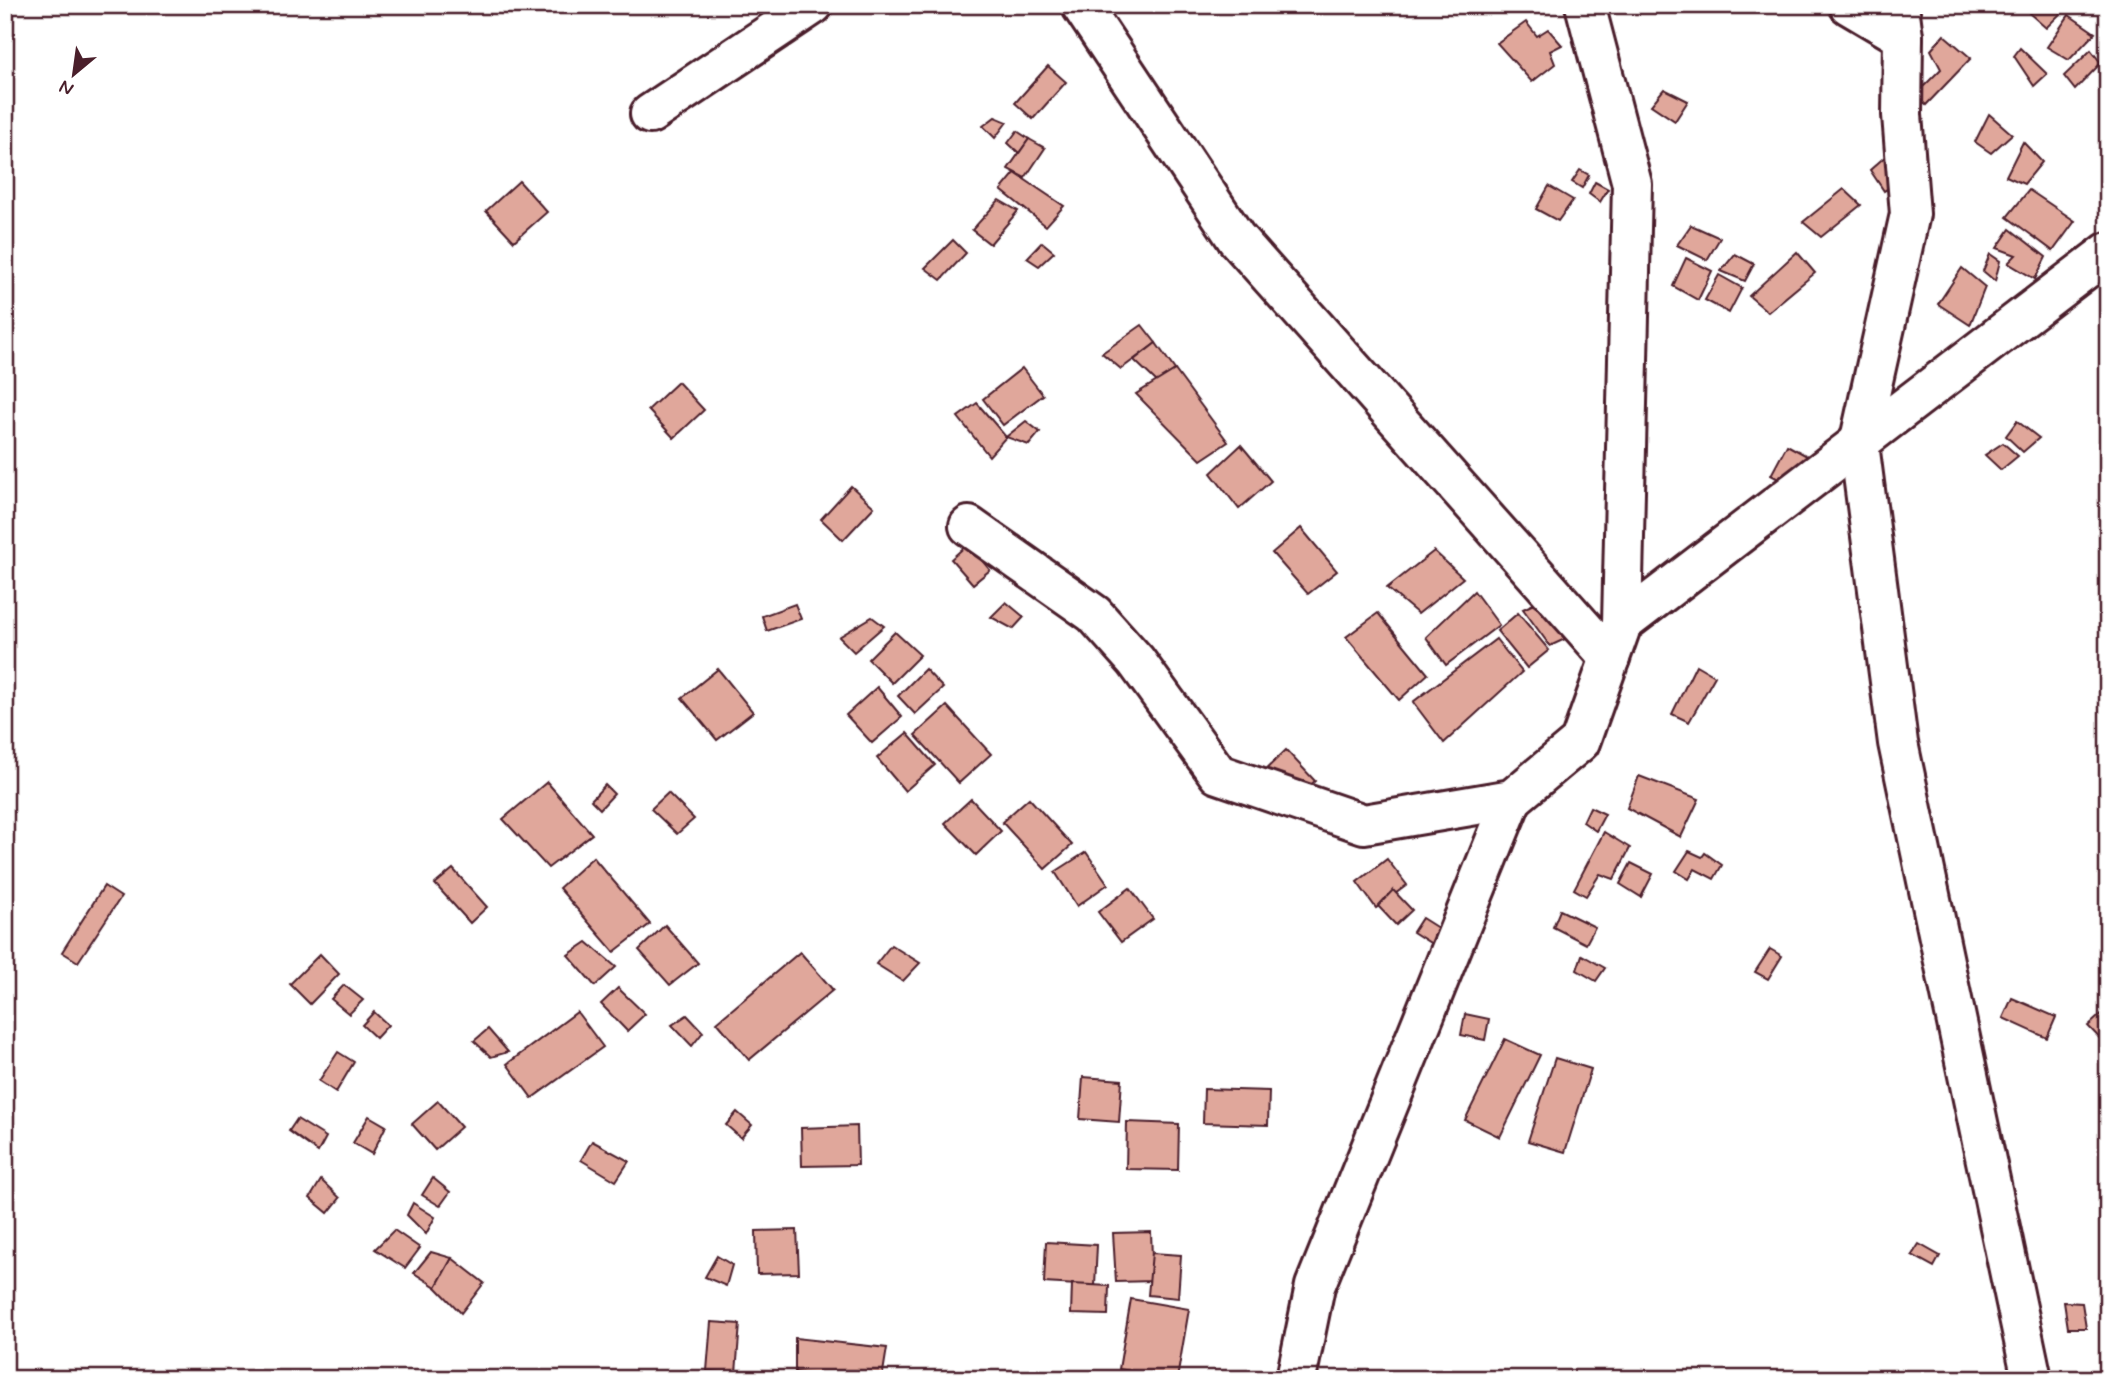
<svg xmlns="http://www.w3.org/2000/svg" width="2113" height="1384" font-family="Mynerve,sans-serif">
  <rect width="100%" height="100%" fill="#fff"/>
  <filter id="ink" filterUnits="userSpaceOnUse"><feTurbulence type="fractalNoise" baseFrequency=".0143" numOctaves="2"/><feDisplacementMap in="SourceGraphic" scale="14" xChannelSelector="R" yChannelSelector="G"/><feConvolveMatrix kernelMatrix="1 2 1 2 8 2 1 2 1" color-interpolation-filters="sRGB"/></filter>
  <g filter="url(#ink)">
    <g fill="#e0a79b" stroke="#4a1f2b" stroke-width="2">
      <path d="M2038,5H2069L2046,28L2029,13Z"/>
      <path d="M2069,15L2095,33L2069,60L2047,47Z"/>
      <path d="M1526,22L1537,36L1548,29L1562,45L1550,51L1555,64L1532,82L1497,43Z"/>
      <path d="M1944,35L1971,58L1926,105L1915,95L1941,69L1931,50Z"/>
      <path d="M2020,48L2047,74L2034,86L2014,56Z"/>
      <path d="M2091,50L2101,63L2075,90L2064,76Z"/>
      <path d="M1048,66L1066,82L1033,119L1015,103Z"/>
      <path d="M1664,89L1688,101L1675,121L1651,105Z"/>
      <path d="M1989,114L2012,134L1991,153L1975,142Z"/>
      <path d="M995,117L1007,122L995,138L983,126Z"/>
      <path d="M1017,131L1029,139L1019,153L1008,143Z"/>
      <path d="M1029,139L1045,148L1025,178L1008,169Z"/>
      <path d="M2023,142L2042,162L2024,184L2006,176Z"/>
      <path d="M1889,153L1896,182L1884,191L1870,170Z"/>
      <path d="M1580,170L1589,175L1582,188L1572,182Z"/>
      <path d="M1015,173L1064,206L1046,226L1001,190Z"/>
      <path d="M519,181L547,212L514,241L486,211Z"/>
      <path d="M1595,182L1608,189L1600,202L1589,194Z"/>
      <path d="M1549,186L1573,200L1558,221L1536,209Z"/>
      <path d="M1844,189L1861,205L1821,237L1803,222Z"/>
      <path d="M2029,190L2075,221L2053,251L2007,217Z"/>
      <path d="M999,200L1018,211L990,244L972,230Z"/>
      <path d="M1691,225L1720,238L1707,260L1677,245Z"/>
      <path d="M2010,229L2046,257L2035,279L2008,263L2016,255L1997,248Z"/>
      <path d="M953,240L966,253L941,280L925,268Z"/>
      <path d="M1042,242L1054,252L1039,266L1027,258Z"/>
      <path d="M1797,252L1815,273L1768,312L1749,296Z"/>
      <path d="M1735,254L1754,264L1745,281L1721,271Z"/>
      <path d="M1990,254L2000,261L1995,281L1983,271Z"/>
      <path d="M1686,258L1712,271L1698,300L1673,286Z"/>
      <path d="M1962,268L1985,287L1970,325L1938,304Z"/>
      <path d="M1719,275L1742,288L1729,313L1705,300Z"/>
      <path d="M1142,325L1156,343L1121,369L1102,353Z"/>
      <path d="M1156,343L1175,370L1157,382L1134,360Z"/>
      <path d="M1022,368L1043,395L1003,425L983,399Z"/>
      <path d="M1175,370L1228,442L1201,460L1136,394Z"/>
      <path d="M678,382L704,410L674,438L648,410Z"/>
      <path d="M977,403L1006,437L989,456L958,417Z"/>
      <path d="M1026,421L1040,432L1029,445L1006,437Z"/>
      <path d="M2017,421L2039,438L2023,452L2006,436Z"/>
      <path d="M2003,443L2018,456L2001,470L1985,455Z"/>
      <path d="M1241,445L1271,481L1239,509L1211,473Z"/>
      <path d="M1787,445L1818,462L1801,491L1771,475Z"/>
      <path d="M851,486L874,507L843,540L821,519Z"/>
      <path d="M1301,528L1337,571L1308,594L1272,553Z"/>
      <path d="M968,544L990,570L973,584L951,559Z"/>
      <path d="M1434,551L1463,578L1418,614L1387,588Z"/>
      <path d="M1474,591L1499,625L1446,665L1426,637Z"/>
      <path d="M1006,602L1024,617L1013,629L991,617Z"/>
      <path d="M1538,602L1565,639L1550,646L1523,609Z"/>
      <path d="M795,604L801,619L767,631L762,616Z"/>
      <path d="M1378,613L1428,674L1399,700L1346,637Z"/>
      <path d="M1518,613L1549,650L1527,668L1497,631Z"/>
      <path d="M872,617L884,626L854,652L839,637Z"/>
      <path d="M895,632L920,655L892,683L868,659Z"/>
      <path d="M1496,639L1522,672L1444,743L1413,702Z"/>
      <path d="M1696,665L1715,676L1689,722L1672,714Z"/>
      <path d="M718,669L753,712L717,740L682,698Z"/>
      <path d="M925,669L943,688L915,714L898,696Z"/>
      <path d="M877,687L902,717L872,743L846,715Z"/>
      <path d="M947,706L991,754L959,783L915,735Z"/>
      <path d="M907,733L935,765L905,791L877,758Z"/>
      <path d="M1286,750L1315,781L1288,805L1261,774Z"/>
      <path d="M1639,776L1699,799L1681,837L1627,808Z"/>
      <path d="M547,782L592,834L548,868L503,819Z"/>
      <path d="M605,785L614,794L600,809L591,800Z"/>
      <path d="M668,793L694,819L677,834L651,809Z"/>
      <path d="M1029,798L1072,845L1045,869L1002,822Z"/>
      <path d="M971,799L1001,831L976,855L945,823Z"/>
      <path d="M1590,807L1605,814L1596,831L1583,822Z"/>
      <path d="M1604,832L1630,848L1614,879L1600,874L1586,896L1574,889Z"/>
      <path d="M1689,851L1702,857L1705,853L1722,865L1714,879L1695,869L1689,879L1676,871Z"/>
      <path d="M1086,852L1108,884L1077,906L1055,872Z"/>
      <path d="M593,857L650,924L614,952L559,888Z"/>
      <path d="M1387,859L1407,885L1376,908L1357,882Z"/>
      <path d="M1631,863L1653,874L1641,897L1620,884Z"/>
      <path d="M453,869L487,907L470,923L435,884Z"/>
      <path d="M104,886L121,897L78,962L62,952Z"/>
      <path d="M1130,888L1153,919L1121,942L1098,912Z"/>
      <path d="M1393,890L1412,910L1396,925L1378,906Z"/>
      <path d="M1560,910L1595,927L1586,944L1553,927Z"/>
      <path d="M1422,918L1441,930L1432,944L1413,932Z"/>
      <path d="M665,925L698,963L670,985L639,950Z"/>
      <path d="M587,942L616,967L595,986L568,955Z"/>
      <path d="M891,945L920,963L903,981L876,964Z"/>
      <path d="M1770,949L1782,956L1768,979L1755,972Z"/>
      <path d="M800,952L833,990L749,1060L717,1022Z"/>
      <path d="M320,954L339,974L310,1004L290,984Z"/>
      <path d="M1582,955L1605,968L1596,981L1577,970Z"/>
      <path d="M344,985L363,1000L349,1014L331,999Z"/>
      <path d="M618,988L645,1014L627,1031L601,1004Z"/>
      <path d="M2012,998L2056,1017L2047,1038L2003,1018Z"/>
      <path d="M2108,1008V1047L2088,1026Z"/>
      <path d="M374,1012L388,1025L376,1038L362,1025Z"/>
      <path d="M577,1012L603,1047L532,1098L507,1064Z"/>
      <path d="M1465,1014L1489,1019L1485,1040L1461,1035Z"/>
      <path d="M687,1015L703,1032L692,1046L672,1025Z"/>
      <path d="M488,1029L508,1052L491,1057L474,1041Z"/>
      <path d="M1505,1039L1540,1055L1500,1137L1465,1120Z"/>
      <path d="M338,1052L354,1062L336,1092L319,1081Z"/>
      <path d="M1555,1058L1591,1069L1565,1152L1528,1141Z"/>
      <path d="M1083,1077L1122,1080L1119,1122L1080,1119Z"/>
      <path d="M1204,1089L1269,1091L1268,1125L1203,1123Z"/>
      <path d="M438,1101L461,1127L435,1150L412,1124Z"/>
      <path d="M737,1112L752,1125L741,1138L726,1125Z"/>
      <path d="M369,1116L386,1126L372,1154L353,1143Z"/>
      <path d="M297,1119L326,1137L318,1152L289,1131Z"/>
      <path d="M1127,1122L1179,1124L1178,1170L1126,1169Z"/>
      <path d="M857,1126L858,1165L802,1166L801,1128Z"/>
      <path d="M592,1141L629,1161L616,1181L581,1160Z"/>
      <path d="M433,1178L450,1192L440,1206L422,1195Z"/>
      <path d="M321,1180L340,1198L328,1213L310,1198Z"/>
      <path d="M413,1203L435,1217L426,1234L407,1215Z"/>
      <path d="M394,1230L420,1248L405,1268L375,1249Z"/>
      <path d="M797,1230L799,1273L757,1274L756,1231Z"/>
      <path d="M1151,1232L1153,1281L1116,1282L1113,1233Z"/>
      <path d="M1046,1242L1097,1245L1095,1286L1044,1283Z"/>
      <path d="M1919,1244L1940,1256L1934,1267L1912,1255Z"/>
      <path d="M431,1252L452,1258L436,1287L414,1273Z"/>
      <path d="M1152,1253L1181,1255L1178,1298L1148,1295Z"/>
      <path d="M717,1256L732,1265L726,1286L705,1277Z"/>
      <path d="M452,1258L484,1283L461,1313L436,1287Z"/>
      <path d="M1072,1284L1109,1286L1108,1315L1071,1314Z"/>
      <path d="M1131,1299L1189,1309L1177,1379L1119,1369Z"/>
      <path d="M2064,1302L2082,1303L2086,1328H2068Z"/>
      <path d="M711,1322L740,1324L736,1373L707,1371Z"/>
      <path d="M795,1338L887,1348L882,1379H855L795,1372Z"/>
    </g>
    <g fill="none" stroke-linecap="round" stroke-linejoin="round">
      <g stroke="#4a1f2b" stroke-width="44">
        <g id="minor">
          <path d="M1081,5L1236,238L1610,658"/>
          <path d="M1585,5L1632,184L1622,624"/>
          <path d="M1849,5L1903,37"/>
          <path d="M1899,5L1903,37L1902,115L1910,214L1859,444L1898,743L2032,1379"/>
          <path d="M650,114L813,5"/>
          <path d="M969,526L1094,614L1136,661L1218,774L1364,824L1512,799L1580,742L1622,624L2108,252"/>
          <path d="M1296,1379L1315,1286L1512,799"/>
        </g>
      </g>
      <use href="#minor" stroke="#fff" stroke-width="38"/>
    </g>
  </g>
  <rect width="2113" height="1384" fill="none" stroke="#fff" stroke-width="28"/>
  <rect x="14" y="14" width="2085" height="1356" fill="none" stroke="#4a1f2b" stroke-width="2.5" filter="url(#ink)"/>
  <g transform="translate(74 74) rotate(209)" stroke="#ffffff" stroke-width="5" paint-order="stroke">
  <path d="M0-5L12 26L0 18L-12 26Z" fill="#4a1f2b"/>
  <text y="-10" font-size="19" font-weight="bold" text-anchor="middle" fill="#4a1f2b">N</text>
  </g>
</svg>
